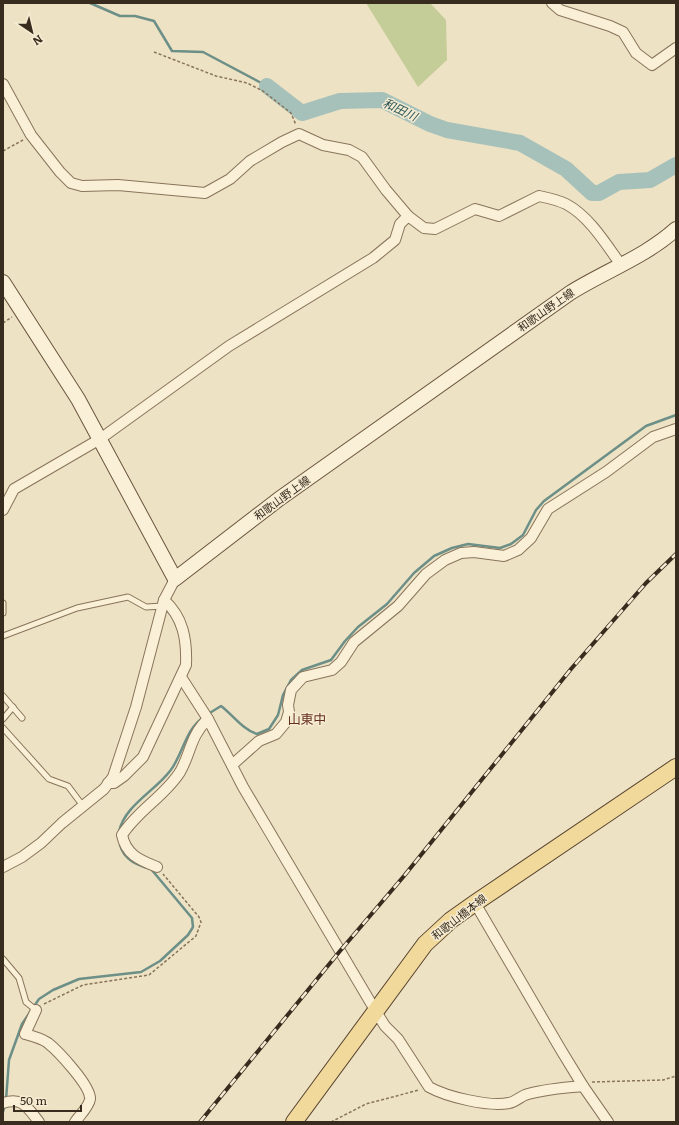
<svg xmlns="http://www.w3.org/2000/svg" width="679" height="1125" font-family="Literata,'Noto Sans JP',serif">
  <rect width="100%" height="100%" fill="#eee2c4"/>
  <path fill="#c4cc97" d="M366,3H430L446,20L447,60L418,87Z"/>
  <g fill="none" stroke-linecap="round" stroke-linejoin="round">
    <g stroke="#6c8f87" stroke-width="2.5">
      <path d="M90,3L120,16H135L154,21L172,51L203,52L267,86"/>
      <path d="M208,714L221,706C233,715 242,729 257,734L269,729L278,715L283,695L291,680L302,670L331,660L345,641L358,627L387,604L414,573L434,556L452,548L468,544L500,548L511,544L523,535L536,510L544,501L646,426L676,415"/>
      <path d="M119,832C124,806 155,791 170,771C183,755 185,729 204,717"/>
      <path d="M6,1100L9,1060L22,1024L39,999L53,990L79,979L141,972L160,961L188,935L193,927L192,918L151,869C137,865 124,860 120,845"/>
      <path d="M3,1112L5,1105"/>
    </g>
    <path stroke="#a6c1ba" stroke-width="16" d="M267,86L302,113L340,101L382,100L430,124L447,130L520,143L566,169L592,193H599L619,182L650,180L676,165"/>
    <g stroke="#88745a" stroke-width="7">
      <g id="service">
        <path d="M3,603V613"/>
        <path d="M3,636L77,608L128,597L146,607L163,606"/>
        <path d="M3,696L22,718"/>
        <path d="M3,719L13,707"/>
        <path d="M3,728L49,779L68,786L83,806"/>
        <path d="M3,959L19,978L26,1002L36,1010"/>
      </g>
    </g>
    <g stroke="#88745a" stroke-width="12">
      <g id="minor">
        <path d="M552,3L560,10L610,26L623,32L636,53L652,65L676,48"/>
        <path d="M3,84L31,135L60,172L71,183L82,186L118,185L205,193L230,179L250,161L282,142L299,134L323,145L349,150L362,157L386,190L408,216L424,228L435,229L475,209L499,216L539,196C548,198 558,200 566,204C589,216 606,244 621,265"/>
        <path d="M3,510L14,489L100,439L229,346L373,258L395,240L400,224L408,216"/>
        <path d="M181,677L208,719L243,787L375,1010L385,1026L398,1039L429,1087C447,1097 489,1107 509,1103C515,1102 520,1097 525,1095C543,1089 564,1088 583,1086"/>
        <path d="M232,765L259,741L276,734L286,722L289,712L288,705L291,690L303,677L332,670L341,662L354,642L398,606L426,574L445,560L461,553L474,552L504,556L518,550L531,538L548,509L606,472L653,437L676,429"/>
        <path d="M108,783H114L124,776L143,757L186,665C187,639 183,617 164,600"/>
        <path d="M3,867L22,857L41,843L62,823L104,789L113,777L136,707L164,600L175,579"/>
        <path d="M157,867C140,860 126,855 122,835C138,810 165,796 180,772C191,753 190,736 208,719"/>
        <path d="M475,903L561,1050L583,1086L608,1122"/>
        <path d="M36,1010L25,1034C33,1036 41,1038 48,1043C58,1051 91,1086 90,1099C89,1107 79,1116 75,1122"/>
        <path d="M3,1103C23,1097 27,1107 39,1122"/>
      </g>
    </g>
    <g stroke="#6a553d" stroke-width="16">
      <path id="secondary" d="M3,282L78,399L175,579L279,499L570,293C605,271 645,257 676,229"/>
    </g>
    <g stroke="#56422e" stroke-width="18">
      <path id="primary" d="M294,1122L425,944L451,920L475,903L676,767"/>
    </g>
    <g stroke="#88745a" stroke-width="1.5" stroke-dasharray="3 2" stroke-linecap="butt">
      <path d="M154,52L216,76L247,83L263,91L291,113L296,125"/>
      <path d="M3,151L23,140"/>
      <path d="M3,323L12,317"/>
      <path d="M44,1004L83,985L149,975L196,936L201,922L199,917L163,874"/>
      <path d="M592,1082L663,1080L676,1076"/>
      <path d="M331,1122L366,1104L419,1090"/>
    </g>
    <use href="#service" stroke="#f9f0d7" stroke-width="5"/>
    <use href="#minor" stroke="#f9f0d7" stroke-width="10"/>
    <use href="#secondary" stroke="#f9f0d7" stroke-width="14"/>
    <use href="#primary" stroke="#f1d99b" stroke-width="16"/>
    <g stroke="#382c1e" stroke-width="4">
      <path id="rail" d="M200,1122L340,951L404,876L571,669L646,583L676,554"/>
    </g>
    <use href="#rail" stroke="#f5ecd3" stroke-width="2.5" stroke-dasharray="8" stroke-linecap="butt"/>
  </g>
  <g text-anchor="middle" stroke-width="3" stroke-linejoin="round" paint-order="stroke">
    <g font-size="11" fill="#382c1e" stroke="#f5ecd3">
      <text transform="translate(546 310) rotate(-35)" y="4">和歌山野上線</text>
      <text transform="translate(282 498) rotate(-36)" y="4">和歌山野上線</text>
      <text transform="translate(459 917) rotate(-38)" y="4">和歌山橋本線</text>
    </g>
    <g font-size="12" font-style="italic" fill="#2d5857" stroke="#f5ecd3">
      <text transform="translate(400 110) rotate(25)" y="4">和田川</text>
    </g>
    <g font-size="13" fill="#652f1e" stroke="#f5ecd3">
      <text x="307" y="724">山東中</text>
    </g>
  </g>
  <rect width="679" height="1125" fill="none" stroke="#382c1e" stroke-width="8"/>
  <g transform="translate(32 32) rotate(145)" stroke="#f5ecd3" stroke-width="3" paint-order="stroke">
  <path d="M0-3L7 15L0 10L-7 15Z" fill="#382c1e"/>
  <text y="-6" font-size="11" font-weight="bold" text-anchor="middle" fill="#382c1e">N</text>
  </g>
  <path d="M14 1105v6h67v-6" fill="none" stroke="#382c1e" stroke-width="2"/>
  <text x="20" y="1105" font-size="12" fill="#382c1e" stroke="#f5ecd3" stroke-width="3" paint-order="stroke">50 m</text>
</svg>
